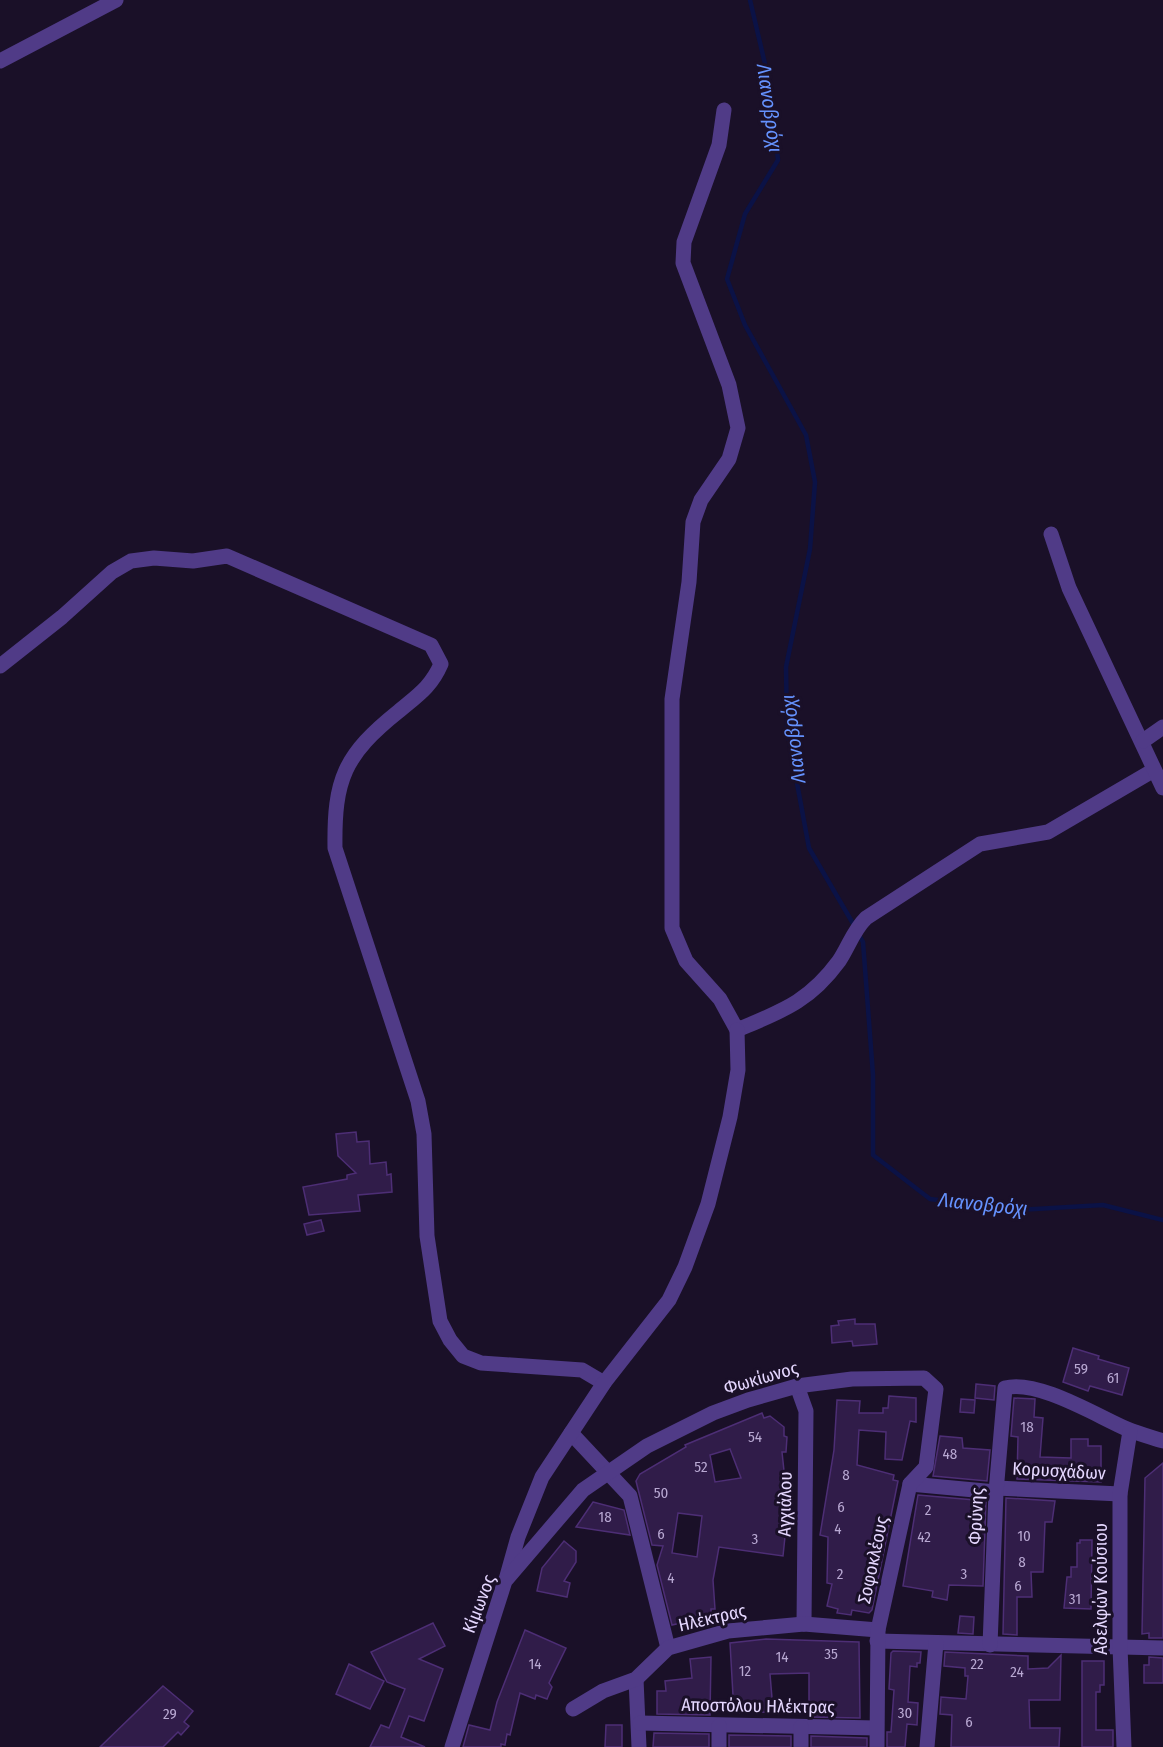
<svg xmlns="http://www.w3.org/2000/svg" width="1163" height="1747" font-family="'Fira Sans Condensed',sans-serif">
  <rect width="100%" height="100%" fill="#1a1028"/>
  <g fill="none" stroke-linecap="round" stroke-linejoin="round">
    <g stroke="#0b1246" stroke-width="4.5">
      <path d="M750,0L769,81L778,160L745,214L727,279L745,325L806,435L815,482L810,549L786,667L787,729L809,848L855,927"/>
      <path d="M859,935L863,942L873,1075V1155L930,1199L1018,1210L1103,1205L1163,1220"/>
    </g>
  </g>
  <g fill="#301c49" stroke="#4d2e75" stroke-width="1.5" fill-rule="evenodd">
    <path d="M356,1132L357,1142L369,1141L370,1164L386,1162L387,1175L391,1174L392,1192L358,1195L360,1211L309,1215L303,1187L347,1179V1175L356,1173L338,1156L336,1134Z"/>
    <path d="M321,1220L324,1231L307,1235L304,1224Z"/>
    <path d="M855,1319V1324H875L877,1344L853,1346L852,1341L832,1343L831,1326L839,1325L838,1321Z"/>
    <path d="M1073,1348L1099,1356L1098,1359L1129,1368L1122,1395L1090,1386L1088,1391L1063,1382Z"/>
    <path d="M976,1384L995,1386L994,1400L975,1398Z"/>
    <path d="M889,1396L916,1398V1422L910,1421L902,1460L885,1459L886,1432L859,1430L857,1465L894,1475L893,1480L898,1481L872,1610L869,1613L852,1610L851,1615L837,1613L838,1609L827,1606L832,1584L827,1583L828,1537L820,1535L834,1450L837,1400L860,1401L859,1413H883V1408H888Z"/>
    <path d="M1014,1398L1035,1399L1034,1417L1043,1418L1040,1457L1071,1458V1439H1088V1446H1101V1482L1017,1479L1018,1437L1011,1436Z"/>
    <path d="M961,1399L975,1400L974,1413L960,1412Z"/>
    <path d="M762,1413L764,1418L770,1416L784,1427V1436L787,1437L786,1452H782L787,1499H784L786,1527L783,1556L719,1547L713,1580L715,1609H711V1616L672,1625L657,1565L663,1546L652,1545L636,1481L640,1474L686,1447L685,1445ZM730,1449L741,1478L715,1482L710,1455ZM678,1513L702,1516L697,1557L672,1553Z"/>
    <path d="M940,1436L962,1438L963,1448L990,1450L987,1481L933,1476Z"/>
    <path d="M1163,1463V1638H1149V1633L1142,1634L1145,1478Z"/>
    <path d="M918,1495L986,1501L983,1586L949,1585L947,1600L932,1597L933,1591L903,1586Z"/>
    <path d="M1006,1498L1055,1501L1052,1522H1045L1043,1572H1031L1032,1597H1017V1635L1003,1634Z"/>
    <path d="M593,1502L624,1510L630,1535L576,1527Z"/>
    <path d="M1080,1540H1092L1091,1609L1064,1608L1067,1577H1071V1567H1077V1543H1080Z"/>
    <path d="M564,1541L576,1551V1562L564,1581L570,1583L567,1597L537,1591L542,1568Z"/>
    <path d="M960,1616L974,1617L973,1634L958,1633Z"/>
    <path d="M433,1623L445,1646L419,1659L443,1669L424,1721L409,1716L401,1737L425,1747H370L381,1725L389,1728L405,1689L387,1682L371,1652Z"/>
    <path d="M525,1630L566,1648L549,1683L552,1687L547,1699L536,1695L535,1699L520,1693L510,1735L507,1734L505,1745L501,1744V1747H463L469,1725L490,1730L497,1702Z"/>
    <path d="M766,1639L859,1642L860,1718L809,1717V1673L770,1674L772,1698H770L768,1712L734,1713L730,1643Z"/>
    <path d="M893,1651L921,1652L920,1663H917V1667L910,1666L908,1702L918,1703L917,1725L907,1724L905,1747H887V1732H891L894,1690L889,1689L891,1653Z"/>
    <path d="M945,1652L1028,1656V1669L1048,1668L1061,1655L1060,1700H1029L1030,1728H1060L1059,1747H951L952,1715L940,1714L941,1697L966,1699L968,1676H965V1668L944,1666Z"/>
    <path d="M711,1657L710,1715L657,1714V1691H666L665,1681L692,1678L690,1659Z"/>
    <path d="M1149,1657L1163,1658V1683H1144V1665H1149Z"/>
    <path d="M1082,1661H1104V1685H1100V1692H1096V1730H1113V1747H1082Z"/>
    <path d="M349,1664L384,1681L370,1709L336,1694Z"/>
    <path d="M163,1686L193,1711L184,1722L189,1726L181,1735L178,1732L163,1747H100Z"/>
    <path d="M606,1725H622V1747H605Z"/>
    <path d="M654,1733L709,1734V1747H653Z"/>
    <path d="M729,1735L791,1736V1747H729Z"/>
    <path d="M811,1736L867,1738V1747H811Z"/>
  </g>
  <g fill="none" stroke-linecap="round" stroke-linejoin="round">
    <g stroke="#503b87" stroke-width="15">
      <path d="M0,61L116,0"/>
      <path d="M724,110L719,145L684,242L683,263L729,385L738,428L729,459L701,500L693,522L689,582L672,699V928L686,961L720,999L737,1030C782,1011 809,1002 839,961C849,946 853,931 866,918L980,844L1048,832L1154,770"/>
      <path d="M1051,534L1069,588L1163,788"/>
      <path d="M0,666L62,617L112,572L131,561L154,558L193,561L227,556L431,645L441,664C431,687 418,695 399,711C344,755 334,779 335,848L418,1101L424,1134L427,1236L440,1321L450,1340L463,1356L481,1363L582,1370L604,1383"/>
      <path d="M1143,741L1163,727"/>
      <path d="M797,1386L806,1411L804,1624"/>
      <path d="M571,1433L630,1496L668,1648"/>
      <path d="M910,1484L996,1492"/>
      <path d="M996,1488L1120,1494"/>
      <path d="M507,1576L518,1537L542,1477L604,1383L669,1300L685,1267L708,1204L730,1117L738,1070L737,1030"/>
      <path d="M877,1641L1163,1648"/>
      <path d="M990,1645L996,1492L1005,1388C1037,1379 1097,1416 1127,1429C1139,1434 1151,1437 1163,1441"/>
      <path d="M636,1679L639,1747"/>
      <path d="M573,1709L603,1691L636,1679L668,1648L728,1631L804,1624L878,1630"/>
      <path d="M640,1723L876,1728"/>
      <path d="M719,1726V1747"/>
      <path d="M452,1747L505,1581L583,1490L647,1446L713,1413L748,1400L797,1386L852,1379L924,1378L936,1389L926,1467L910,1484L878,1630L877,1747"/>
      <path d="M801,1747V1727"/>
      <path d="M927,1747L936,1643"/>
      <path d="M1124,1747L1120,1647V1494L1130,1431"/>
    </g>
  </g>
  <g text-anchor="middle" stroke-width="6" stroke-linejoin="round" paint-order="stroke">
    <g font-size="15" fill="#b8a8d2">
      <text x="1081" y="1374">59</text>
      <text x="1113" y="1383">61</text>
      <text x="1027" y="1432">18</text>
      <text x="755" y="1442">54</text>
      <text x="950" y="1459">48</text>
      <text x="701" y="1472">52</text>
      <text x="846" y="1480">8</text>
      <text x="661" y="1498">50</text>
      <text x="841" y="1512">6</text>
      <text x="928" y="1515">2</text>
      <text x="605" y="1522">18</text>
      <text x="838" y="1534">4</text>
      <text x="661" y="1539">6</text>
      <text x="1024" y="1541">10</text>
      <text x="924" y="1542">42</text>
      <text x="755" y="1544">3</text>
      <text x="1022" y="1567">8</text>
      <text x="840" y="1579">2</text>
      <text x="964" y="1579">3</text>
      <text x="671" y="1583">4</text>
      <text x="1018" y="1591">6</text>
      <text x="1075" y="1604">31</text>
      <text x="831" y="1659">35</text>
      <text x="782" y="1662">14</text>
      <text x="535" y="1669">14</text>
      <text x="977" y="1669">22</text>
      <text x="745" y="1676">12</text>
      <text x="1017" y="1677">24</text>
      <text x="905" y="1718">30</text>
      <text x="170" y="1719">29</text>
      <text x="969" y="1727">6</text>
    </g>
    <g font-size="18" fill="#e5d7ff" stroke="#1a1028">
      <text transform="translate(761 1378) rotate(-16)" y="6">Φωκίωνος</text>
      <text transform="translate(1059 1471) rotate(3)" y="6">Κορυσχάδων</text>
      <text transform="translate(785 1504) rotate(-89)" y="6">Αγχιάλου</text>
      <text transform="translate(976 1516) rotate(-87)" y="6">Φρύνης</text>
      <text transform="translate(873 1560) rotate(-78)" y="6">Σοφοκλέους</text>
      <text transform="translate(1101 1589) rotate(-90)" y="6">Αδελφών Κούσιου</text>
      <text transform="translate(479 1604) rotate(-69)" y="6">Κίμωνος</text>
      <text transform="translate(712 1618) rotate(-13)" y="6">Ηλέκτρας</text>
      <text transform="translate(758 1706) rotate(1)" y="6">Αποστόλου Ηλέκτρας</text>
    </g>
    <g font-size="20" font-style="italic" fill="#6592fe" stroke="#1a1028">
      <text transform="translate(770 108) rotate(82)" y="7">Λιανοβρόχι</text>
      <text transform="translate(793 739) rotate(-97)" y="7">Λιανοβρόχι</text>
      <text transform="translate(983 1204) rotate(6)" y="7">Λιανοβρόχι</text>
    </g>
  </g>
</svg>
